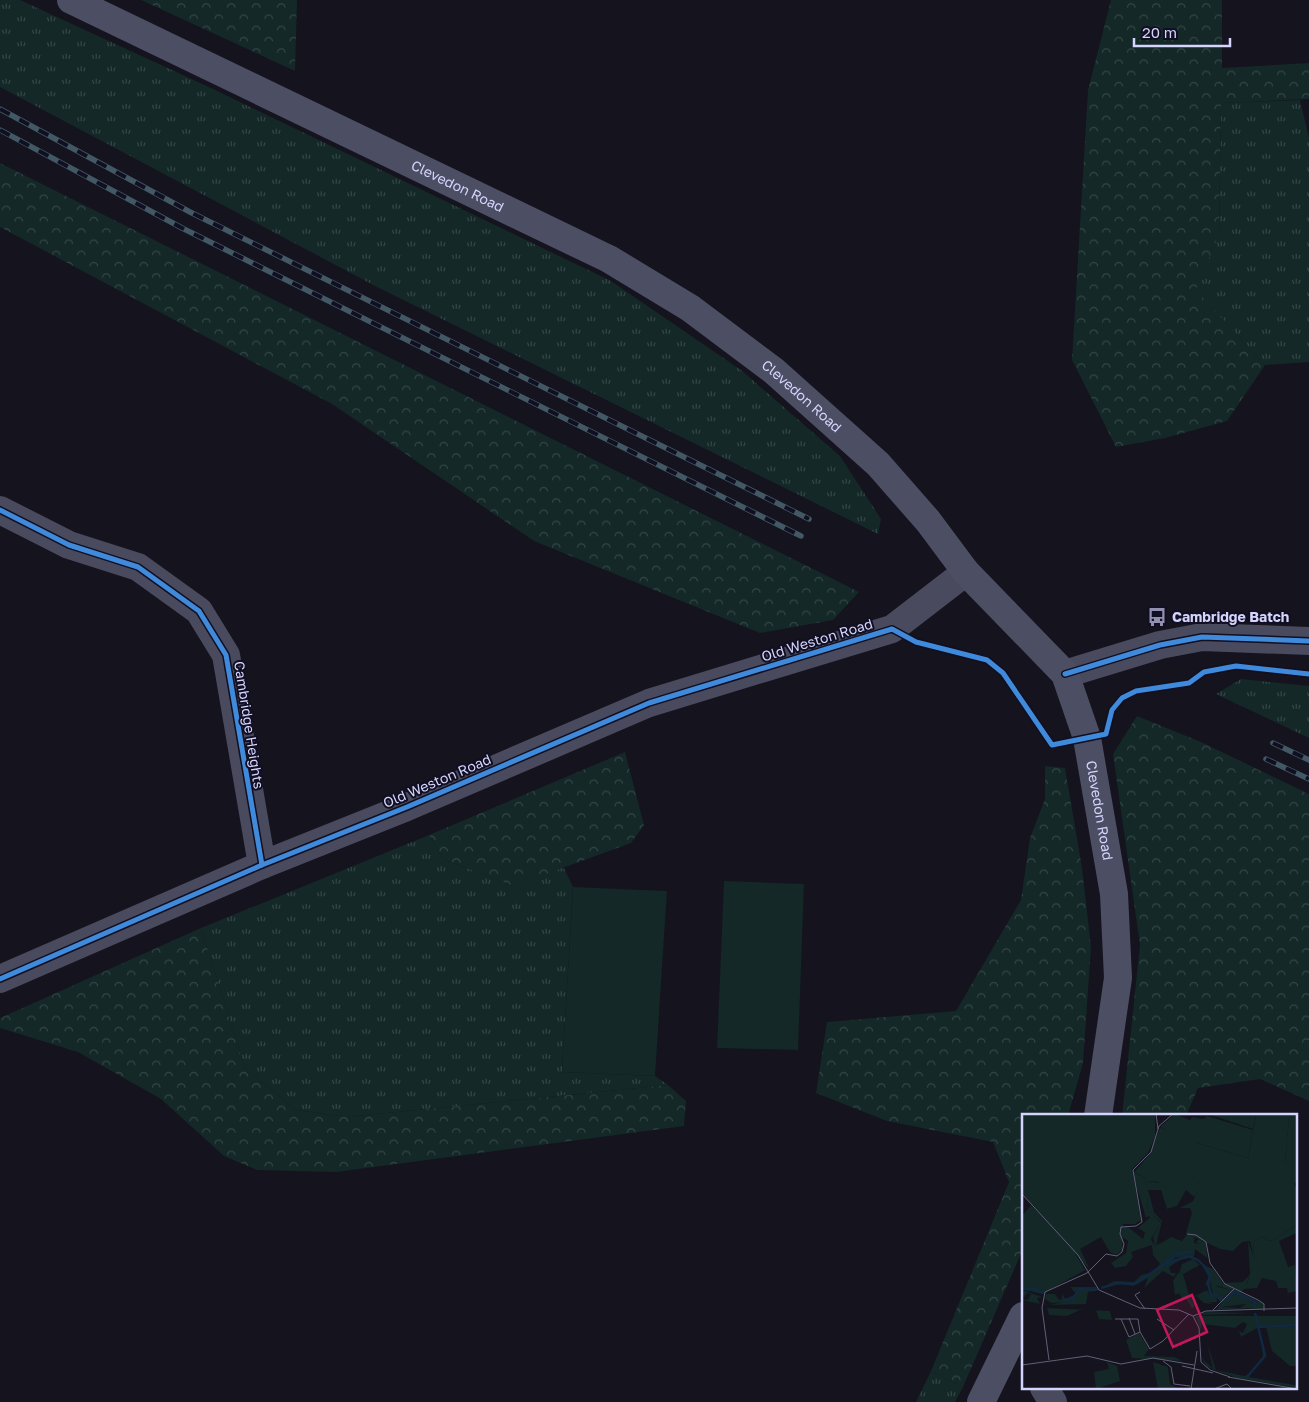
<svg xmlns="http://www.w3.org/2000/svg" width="1309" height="1402" font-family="'Golos Text',sans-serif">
  <defs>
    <pattern id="grass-tufts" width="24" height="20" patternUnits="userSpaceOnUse" patternTransform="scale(1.25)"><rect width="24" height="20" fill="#132827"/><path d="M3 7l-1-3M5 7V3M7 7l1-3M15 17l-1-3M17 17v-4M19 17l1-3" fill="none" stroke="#344647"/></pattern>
    <pattern id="forest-crowns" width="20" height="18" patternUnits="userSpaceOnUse" patternTransform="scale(1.25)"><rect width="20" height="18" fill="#132827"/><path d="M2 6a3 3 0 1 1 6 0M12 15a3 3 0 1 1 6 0" fill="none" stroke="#344647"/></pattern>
  </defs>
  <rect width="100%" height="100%" fill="#14131e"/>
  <g fill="url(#grass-tufts)">
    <path d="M0,0H20L211,88L611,281L741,370L840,456L881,519L878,534L377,287L0,87Z"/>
    <path d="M1300,100L1309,138V362L1265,365L1195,290L1219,234L1221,103Z"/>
    <path d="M1241,679L1309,686V738L1216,694Z"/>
    <path d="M429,835L443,859L513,886L563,866L573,887L562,1072L655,1076L668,1085L347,1117L296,1110L245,1068L201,928Z"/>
    <path d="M931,1371L963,1387L955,1402H916Z"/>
  </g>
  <g fill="url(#forest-crowns)">
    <path d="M141,0H297L295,71Z"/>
    <path d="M1111,0H1222V68L1309,63V99L1221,103L1219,234L1196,290L1265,365L1227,421L1165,438L1116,447L1072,360L1088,90Z"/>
    <path d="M0,163L859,592L833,620L760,633L534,541L332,404L0,227Z"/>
    <path d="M1137,716L1201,742L1309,794V1101L1260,1079L1198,1088L1186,1116H1122L1140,945L1113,754Z"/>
    <path d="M625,752L644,825L631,843L513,886L443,859L429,835Z"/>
    <path d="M1045,766L1065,768L1082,868L1091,947L1083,1063L1068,1116H1023V1249L963,1387L931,1371L1009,1182L993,1142L887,1121L816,1093L827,1022L956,1011L1021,900L1030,838L1045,799Z"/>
    <path d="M201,928L245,1068L296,1110L347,1117L668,1085L686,1101L684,1126L336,1172L257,1170L224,1156L161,1099L78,1052L0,1028V1018Z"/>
  </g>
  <g fill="#132827">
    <path d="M724,881L804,884L798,1050L717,1048Z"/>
    <path d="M573,887L667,891L655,1076L562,1072Z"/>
  </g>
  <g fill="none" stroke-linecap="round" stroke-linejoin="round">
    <g stroke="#494a5e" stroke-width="28">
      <path d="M0,510L69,545L138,567L199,611L226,655L262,865"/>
      <path d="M0,979L262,865L407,807L649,703L892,629L966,572"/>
      <path d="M1044,1388L1053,1402"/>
    </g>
    <path stroke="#494a5e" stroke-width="28" d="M1065,674L1160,645L1202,637L1309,641"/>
    <g stroke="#4c4e64" stroke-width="28">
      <path id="s1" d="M71,0L609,259L690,308L774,371L878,464L928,521L966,572L1065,674L1087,738L1114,894L1118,978L1098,1116"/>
      <path d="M981,1402L1023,1316"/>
    </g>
    <g stroke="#425965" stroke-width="5.5">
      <g id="rail">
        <path d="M0,109L190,212L809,519"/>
        <path d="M0,130L182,228L801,536"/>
        <path d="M1273,743L1309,760"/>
        <path d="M1266,759L1309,779"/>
      </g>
    </g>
    <use href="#rail" stroke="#110f22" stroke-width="4" stroke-dasharray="11" stroke-linecap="butt"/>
    <g stroke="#110f22" stroke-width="8">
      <g id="cycleway">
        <path d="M0,510L69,545L138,567L199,611L226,655L262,865"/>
        <path d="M1065,674L1160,645L1202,637L1309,641"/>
        <path d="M0,979L262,865L407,807L649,703L892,629L916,642L987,660L1003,673L1052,745L1106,734L1112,710L1122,698L1136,691L1189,683L1204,672L1236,666L1309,674"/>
      </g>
    </g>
    <use href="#cycleway" stroke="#408adc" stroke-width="5"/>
  </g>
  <defs>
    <g id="bus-bare" transform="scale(1.5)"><path d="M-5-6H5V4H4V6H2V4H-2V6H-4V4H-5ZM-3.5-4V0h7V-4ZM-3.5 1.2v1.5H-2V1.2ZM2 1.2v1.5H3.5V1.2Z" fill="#9190ae" stroke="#110f22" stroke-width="2.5" paint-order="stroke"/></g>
  </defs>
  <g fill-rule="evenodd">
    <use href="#bus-bare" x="1157" y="617"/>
  </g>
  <g text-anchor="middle" stroke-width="4" stroke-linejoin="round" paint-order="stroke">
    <g font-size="14" fill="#d4d4fc" stroke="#110f22">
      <text dy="5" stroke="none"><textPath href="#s1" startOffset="429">Clevedon Road</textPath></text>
      <text dy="5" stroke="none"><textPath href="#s1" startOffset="834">Clevedon Road</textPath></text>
      <text transform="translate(817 640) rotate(-17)" y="5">Old Weston Road</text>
      <text transform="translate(249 725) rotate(81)" y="5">Cambridge Heights</text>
      <text transform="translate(437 781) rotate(-23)" y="5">Old Weston Road</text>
      <text dy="5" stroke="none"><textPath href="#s1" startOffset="1359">Clevedon Road</textPath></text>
    </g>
    <g font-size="14" font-weight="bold" fill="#d4d4fc" stroke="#110f22" text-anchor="start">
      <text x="1172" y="622">Cambridge Batch</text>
    </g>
  </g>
  <g transform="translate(1022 1114)">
    <rect width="275" height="275" fill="#14131e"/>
    <path d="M153,0L168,6L170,3L182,5L185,2L231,16L226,44L175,29L138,13ZM186,0H234L231,15ZM267,3L275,4V51L263,48ZM112,59L122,63L125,72V67L138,69L149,79L147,85L143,89L139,76H126L132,98L126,99L125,83L119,84ZM171,63L181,72L172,83L163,75ZM131,101L139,109L129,125L133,133L149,123L160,127L165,120L173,121L172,129L177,130L174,128L177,125L184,129L185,144L173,135L172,143L140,144L131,141L130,131L109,138L111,143L104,152L93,154L89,149L104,139L106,127L99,122V115L105,112L121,125L123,118L127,121L116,114ZM275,111V119L257,127L266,153L273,151L275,177L266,179L265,174H256L254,167L240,164L235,174L222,175L219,179L206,171L225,170L228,160L226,127L231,141L232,127L240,122L246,127L251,126ZM171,145L178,151L161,160L157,159L160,150ZM184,152L191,155L201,169L199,173L193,171L196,173L209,176L201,184L191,181L188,167L186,173L183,170L187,164L181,153ZM0,176L20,183L15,184L18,190L0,186H6L9,180L5,179L2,183ZM58,176L65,177L64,188L29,189L23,185L24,180H33L38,187L51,185ZM185,176L189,183H194L195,188H184L175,181ZM213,179L231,185L230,190L233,186L242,190L241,196L224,194V190L200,193V189ZM184,198L232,199H233L175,201ZM275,212V252H268L250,237L244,213ZM85,248L95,252L98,267L74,275L72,258L87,255ZM131,248L146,253L148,270L158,275H136Z" fill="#132827"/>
    <path d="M0,0H133V23L126,39L110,55L119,106L113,110H101L100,136L94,141L88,138L79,123L58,135L68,156L0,79ZM234,0H275V4H267L263,48L275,50V68L272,70L275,75V111L251,126L246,127L240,122L232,127L231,141L228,127L220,128L211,137L198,135L164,119L170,99L168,94H158L171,87L179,70L171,64L155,92L145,95L143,89L148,79L136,68L126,67L124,71L122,63L113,59L119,83L121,79L125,83L126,99L132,98L140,107L134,131L144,126L133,133L131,123L139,108L131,101L130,107L127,102L124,104L111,60L127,41L138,14L175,22V29L226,44ZM9,91L50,134L63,156L20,180L0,175V102ZM135,140L142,144L143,140H150L153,145L166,141L172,143L158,146L147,153L149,159H154L152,163L141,157L122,174L126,164L111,172L92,169L77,175L92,167L112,168L119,161L131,158L138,150L131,141ZM156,159L161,160L168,184L175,181L191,190L182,189L174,182L169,185L173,192L170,195L164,184L160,185L157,179L153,181L151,167ZM228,160L224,171L206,172L233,186L232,191L231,186L224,188V184L213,179L201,189L200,193L218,194L224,190V193L231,194L194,196L200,188L187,180L185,167L191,181L196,180L201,184L209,176L199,173L201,169L221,168ZM48,173H74L77,176L66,178L64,190L27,191L42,188L38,187L36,185V180V185L40,186V179L43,185L54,180ZM25,194L88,197L90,206L77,205L74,196H58L45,202L27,201ZM173,202H275V212L237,214L244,240L227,263L273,271L275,274L215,264L185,253L179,243L191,255L185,229L194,256L223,262L230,258L241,242L239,223L235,214L219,223L217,217L221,219L225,210L221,208L213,214L180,210L179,216ZM117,219L127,235L122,242L152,243L161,247L110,244L104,226Z" fill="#132827"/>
    <path fill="none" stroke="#112841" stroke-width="2.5" d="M142,150L156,139L170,138M0,174L7,176L10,174L22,179M79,174L96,169L113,170L141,151L166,142L176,146L183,153L188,162L186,168L189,182L195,181L199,186M41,186L51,185L57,175L75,176M203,188L212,178L232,187L233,194M236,213L275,211M224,264L243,242L233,199"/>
    <path fill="none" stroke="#616077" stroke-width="1" d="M134,0L136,15M0,80L56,141L77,176L118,194L157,196L171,202L177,214L179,248L188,256L208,263M165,120L174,121L184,128L188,149L203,170L236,186L242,190V197M65,159L84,140L95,142L100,138L102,130L98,120L99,113L114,112L120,108L111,56L129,38L137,12L151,0M118,178L113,181L123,195M191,196L212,175M171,202L184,197L275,194M107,204L113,220M93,205H99L107,223L118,218M99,205H116L118,218L128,235M135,205L152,216M128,235L141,227L167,200M27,246L20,194L23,178L65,159M141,247L149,253L152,270L168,272M0,251L65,242L99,250L131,244L172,251M160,252L191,259M206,263L275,275M169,275L175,237M192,275L205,270L210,275"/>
    <path fill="#c2185b" fill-opacity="0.15" stroke="#c2185b" stroke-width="2.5" d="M170,181L185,218L151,233L135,196Z"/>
    <rect width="275" height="275" fill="none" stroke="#d4d4fc" stroke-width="2.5"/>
  </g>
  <path d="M1134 38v8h96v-8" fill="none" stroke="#d4d4fc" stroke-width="2.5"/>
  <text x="1142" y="38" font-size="15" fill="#d4d4fc" stroke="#110f22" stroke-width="4" paint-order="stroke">20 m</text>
</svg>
